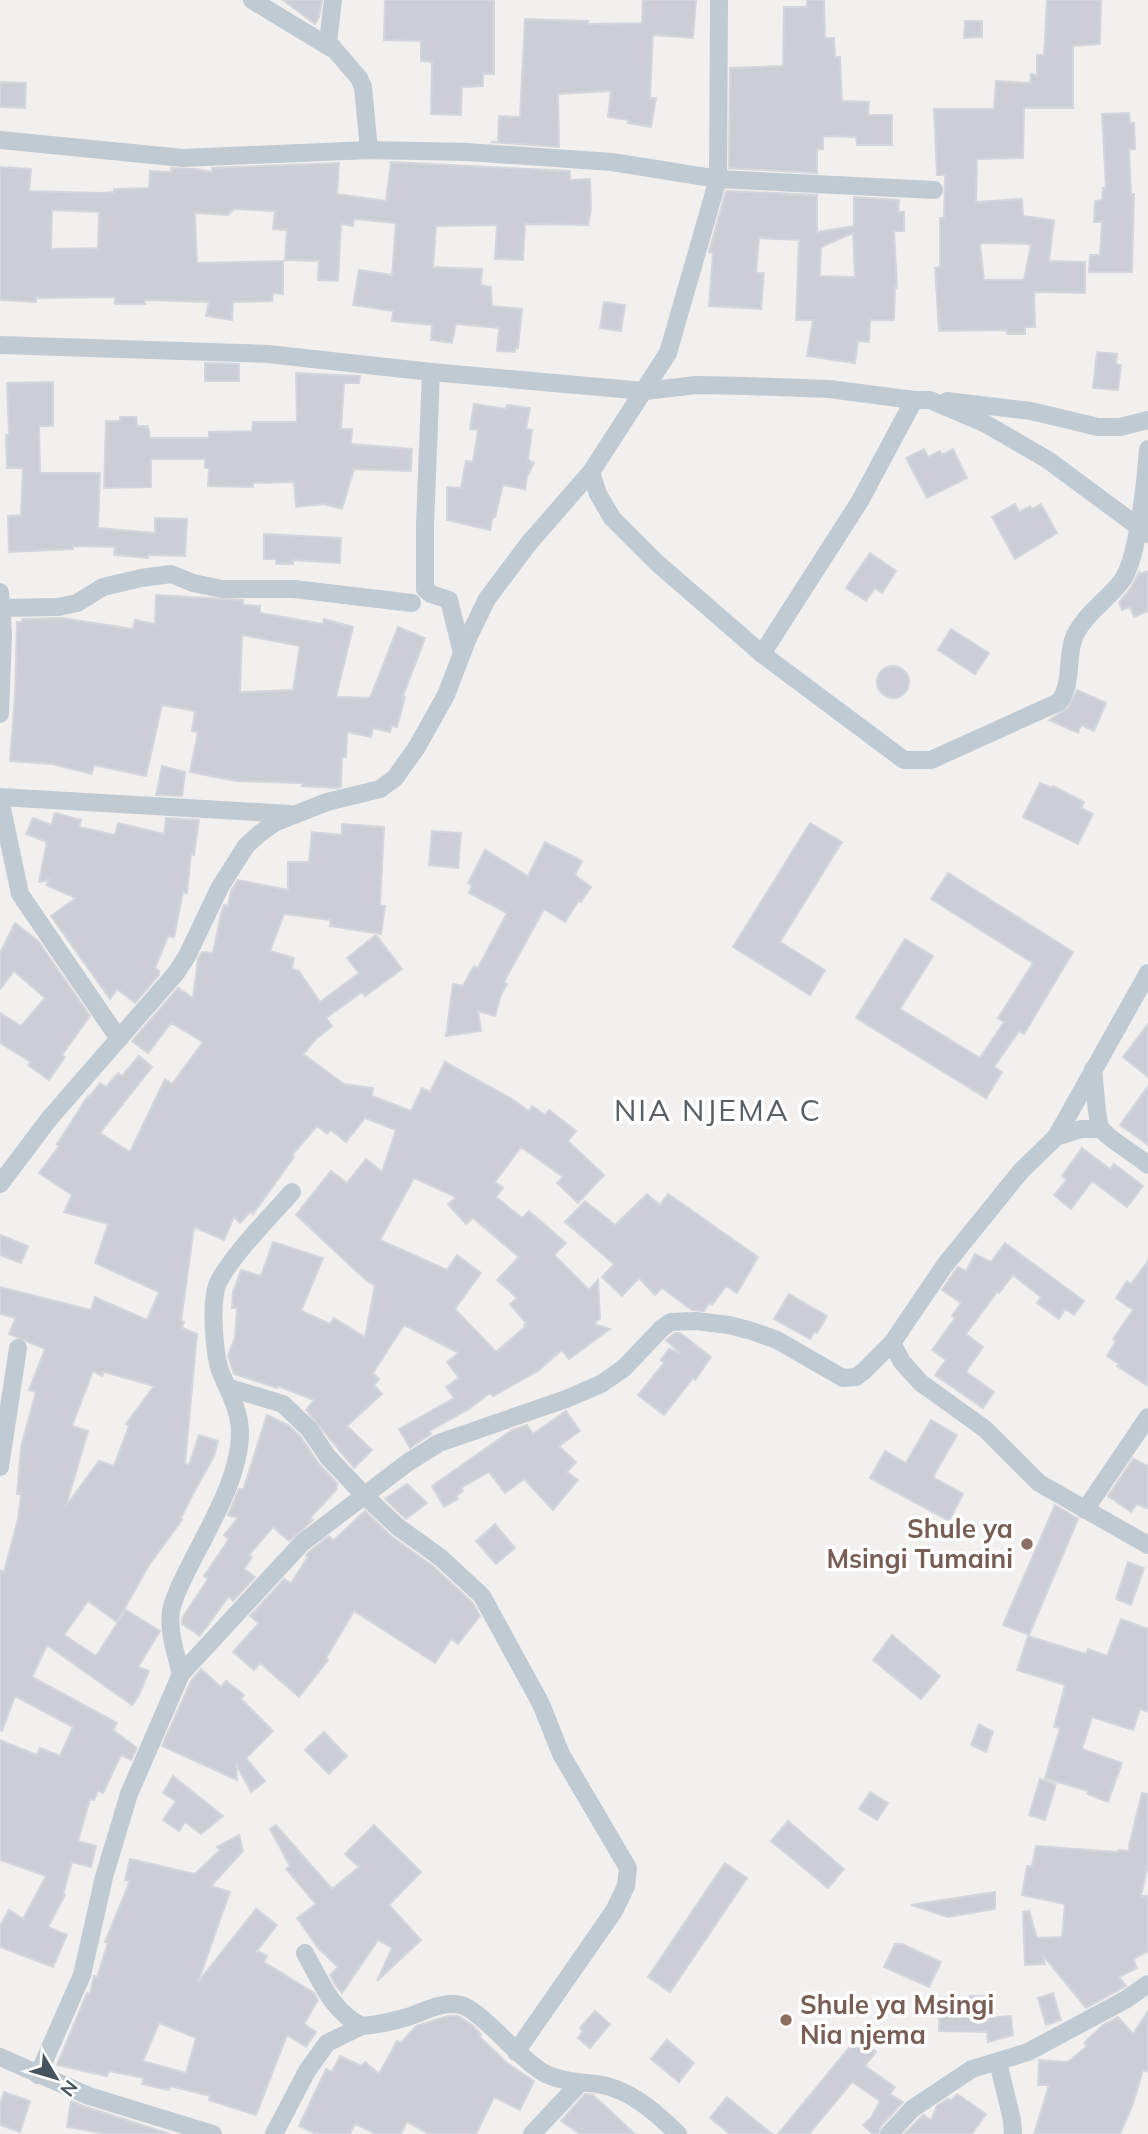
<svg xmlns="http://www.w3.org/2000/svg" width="1148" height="2134" font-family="Mulish,sans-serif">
  <rect width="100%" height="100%" fill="#f2efef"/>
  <g fill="#cbcfd5" stroke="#d3d6dc" stroke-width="2" fill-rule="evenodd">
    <path d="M283,0H322L319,17L315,24Z"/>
    <path d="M385,0H494V74H483V86L462,87L461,115L431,114L432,62L421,61V41L384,40Z"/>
    <path d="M643,0H696L693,38L653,35L650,98H656L651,127L628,123L629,120L608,117L611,91L558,94L559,147L491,142H498L499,116L520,117L525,19L588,21V24L642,23Z"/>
    <path d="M807,0H824L825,38H834L835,57H840L842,101L869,102L868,115H892V145H857L856,137L823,136V149H817V173L729,168L730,68L783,66L784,7H807Z"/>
    <path d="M1047,0H1101L1100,44L1073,46V108H1024L1023,158L977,159L976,202L1022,199L1023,216L1054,220L1049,261L1085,262V293L1034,292L1035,327H1025V334H1007V330L939,331L935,268L940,267V218H944L945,175H937L934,109H994L996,81L1030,83L1031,74L1037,75V55H1044ZM982,243L1031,244L1024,280H984L980,245Z"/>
    <path d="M965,21H982V37L964,38Z"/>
    <path d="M0,82L26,83L25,108L0,107Z"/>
    <path d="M1129,113L1130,123H1134L1135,149H1129L1131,194H1134L1132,272H1089L1090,255H1100L1102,222H1094L1095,201L1102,200L1103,188H1106L1102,114Z"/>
    <path d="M391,162L570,171V180L590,179L591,209L588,225L525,224L523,260L495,259L497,225L436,226L433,267L482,269L481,285L491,287L492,306L522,309L518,348H515V352L497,351L499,328L456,324L452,343L431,340L432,325L392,321L393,311L353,305L359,270L392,275L396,223L354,219L353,226L341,224L338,281L318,280L319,261L285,260L287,230L273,229L275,211L234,209L228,215L195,213L197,263L283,261V294L273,293L272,301L233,302L232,320L206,316L209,302L145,300V304H115V297L36,298V302L0,300V167L31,169L29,191L100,193L114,192V189L149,188L150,171L171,172V168L195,169L212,172V168L339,163L337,194L386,201ZM52,210L99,212L98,248L51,249Z"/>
    <path d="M726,191L817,195V232L854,226V197L899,200L898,212H904V231H894L897,288L895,287L894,320H870L869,342L858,341L855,363L807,356L813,320H796L799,240L759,238L756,273H764L761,309L709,306L713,253L709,252ZM853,233L855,277L820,276L821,247Z"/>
    <path d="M604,302L625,305L621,331L600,328Z"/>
    <path d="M1097,352L1117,354L1116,364L1121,365L1118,390L1093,388Z"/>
    <path d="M205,363L239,364V381H205Z"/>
    <path d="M296,373L360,376L359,383H344L341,429H352L351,444L412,449L411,471L354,469L342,509L324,504L296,507L294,482L253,483V487L208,486L209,468H205V459H151V487L104,488L106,421H120V417H136L137,426H148L150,438H209V432L252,431L253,422H297Z"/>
    <path d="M53,382V426H39L40,473H100L98,528L155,533V518L187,519L185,556L148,555V558L114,555L115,547L73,546V549L9,552L8,516L21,515L23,468H7L6,435H9L7,383Z"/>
    <path d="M474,404L506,409L507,405L530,408L526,429L532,430L528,460L534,463L527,477L525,489L503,485L495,517H493L490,530L447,520V487L461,488L466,461L473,462L478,430L470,429Z"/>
    <path d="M924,449L928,457L940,451L942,455L953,449L967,478L927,498L906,458Z"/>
    <path d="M1015,504L1019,512L1030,506L1032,509L1041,504L1057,533L1015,559L992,517Z"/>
    <path d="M264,534L341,538L340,563L293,560V564H276V559H264Z"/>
    <path d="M870,553L896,571L882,593L875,588L866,601L846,588Z"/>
    <path d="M1148,571V611L1134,617L1130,607L1122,610L1119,602L1131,588L1139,572L1140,574Z"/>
    <path d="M156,595L243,600V605L260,606V613L323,624L324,619L353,627L336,697L370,698L398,627L425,638L403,696L405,697L397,727L392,726L390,732L373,728L371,737L347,732L346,757H342L341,787L338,788L302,786L303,783L236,781L190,772L198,732L192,731L195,711L162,705L146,776L94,765L92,774L52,764L10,761L15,695L17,622H22V619L62,618L133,629L135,620L155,624ZM242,635L300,646L293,690L240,692Z"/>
    <path d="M951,629L989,653L975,674L938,650Z"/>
    <circle cx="893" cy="682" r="16"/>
    <path d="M1077,690L1106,703L1094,731L1081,725L1078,733L1049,720L1068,708Z"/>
    <path d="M162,766L185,772L182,796L156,795Z"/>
    <path d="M1040,783L1052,788L1053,786L1084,802L1081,808L1093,814L1078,844L1023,817Z"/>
    <path d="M55,813L81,820L79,827L115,835L118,823L164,834L166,818L199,820L194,855L191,854L187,893L183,892L174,937L168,936L155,968L159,971V975L135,1003L117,989L110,999L51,916L76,898L46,885L50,880L39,882L47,842L26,834L33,818L51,825Z"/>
    <path d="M810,823L842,842L780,942L825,970L810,995L733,947Z"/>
    <path d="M342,824L384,827L380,906H385L381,934L330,926L331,920L284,914L270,951L294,958L292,969L299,971L320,1002L359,973L347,958L376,935L402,969L365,996L362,992L326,1018L332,1026L316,1039L303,1054L344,1084L373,1088L372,1096L411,1111L422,1088L430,1092L445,1062L512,1099L529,1111L532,1106L545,1115L549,1110L576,1131L568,1141L604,1175L578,1203L557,1183L563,1177L521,1147L495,1182L503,1188L496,1197L522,1218L529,1211L566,1243L554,1255L589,1290L598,1280L600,1318L594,1324L610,1329L569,1359L562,1350L538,1371L493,1396L490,1393L469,1409L429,1431L431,1434L410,1448L399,1429L454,1398L446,1387L459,1378L447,1362L459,1353L404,1325L373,1373L379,1379L374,1385L382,1394L347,1426L372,1450L354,1468L306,1410L314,1400L278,1386L277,1388L234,1374L228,1356L235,1337L237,1308H232L233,1292L241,1270L261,1276L273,1242L323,1258L301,1311L330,1324L334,1318L365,1337L375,1285L368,1282L296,1215L331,1171L347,1183L366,1159L382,1172L396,1130L365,1118L346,1142L331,1130L327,1134L317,1126L292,1155L294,1157L253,1214L251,1211L240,1223L234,1217L224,1240L194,1227L181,1321L184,1322L182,1328L197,1334L185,1464L189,1465L199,1435L218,1441L214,1456L193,1494L181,1518L182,1520L149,1565L117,1622L88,1601L64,1635L96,1656L126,1610L160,1631L138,1667L149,1671L139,1695L132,1705L47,1645L32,1677L117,1723L113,1730L137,1748L131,1760L121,1755L103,1793L98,1790L94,1800L90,1799L78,1841L96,1846L91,1867L72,1862L63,1894L65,1895L48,1927L67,1935L53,1967L0,1947V1926L9,1910L23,1919L46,1876L0,1860V1740L37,1755L40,1748L60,1756L73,1727L15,1696L2,1731L0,1730V1570L4,1572L18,1519L21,1494H17L21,1447L36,1392L29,1390L45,1349L9,1334L16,1318L0,1314V1287L91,1310L95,1297L147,1320L159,1292L95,1263L108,1224L64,1212L72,1195L39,1173L59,1146L57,1144L88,1096L89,1097L100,1083L106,1087L118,1073L122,1076L139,1056L152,1067L100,1133L130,1152L165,1079L172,1084L203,1042L171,1023L148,1053L132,1041L178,988L193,998L198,959L202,952L213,953L221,914L224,905L228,906L231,891L238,880L288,890V862H309L312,832L342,835ZM414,1178L456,1197L448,1204L466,1224L473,1218L519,1257L497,1280L517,1298L510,1304L526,1323L524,1325L525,1327L496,1352L455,1309L481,1273L457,1255L447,1270L380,1240ZM93,1371L102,1376L104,1372L154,1386L126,1424L129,1426L114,1466L99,1461L66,1506L88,1431L72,1426Z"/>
    <path d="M432,831L461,833L458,868L429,865Z"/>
    <path d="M545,842L582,861L575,875L591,887L581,902L579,900L565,922L544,909L504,982L507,984L501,995L495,1016L478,1011L481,1031L446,1036L453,984L463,986L474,966L478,968L507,913L469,893L472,885L468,883L485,850L528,876Z"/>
    <path d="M948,873L1073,952L1024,1034L1019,1031L994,1067L1002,1072L986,1098L856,1018L905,939L933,956L900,1009L980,1058L1004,1022L998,1018L1033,963L931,899Z"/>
    <path d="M15,923L38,941L90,1016L62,1055L65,1057L49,1080L28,1065L31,1062L0,1043V1013L21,1026L45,998L14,971L0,989V953Z"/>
    <path d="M1148,1024V1077L1123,1057Z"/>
    <path d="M1148,1086V1145L1120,1125Z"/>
    <path d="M1082,1148L1110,1169L1114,1164L1143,1186L1127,1207L1092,1181L1071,1209L1054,1195L1067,1180L1062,1176Z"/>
    <path d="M647,1194L660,1205L668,1194L758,1257L737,1293L726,1286L712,1305L709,1303L704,1311L692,1310L662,1288L655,1295L639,1278L622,1296L602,1277L614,1264L565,1222L585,1201L615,1225Z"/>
    <path d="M0,1235L28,1246L21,1263L0,1255Z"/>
    <path d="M1005,1243L1084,1301L1074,1315L1065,1309L1059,1319L1037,1303L1041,1297L1013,1275L999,1293L997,1292L966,1334L983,1347L966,1372L994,1392L983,1408L935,1375L946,1360L932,1350L955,1318L952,1316L961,1303L942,1290L954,1272L958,1267L966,1271L975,1254L991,1262Z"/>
    <path d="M1148,1261V1386L1117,1366L1119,1364L1107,1356L1116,1341L1113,1339L1133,1310L1116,1298L1127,1281L1131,1284Z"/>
    <path d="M789,1294L827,1316L817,1333L814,1332L810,1339L774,1319Z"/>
    <path d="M675,1333H680L711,1357L695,1380L693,1378L664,1415L638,1395L664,1363L661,1360L669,1349L680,1353L666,1340Z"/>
    <path d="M566,1411L580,1431L559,1446L576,1462L567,1472L578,1480L553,1510L524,1479L505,1493L489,1472L461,1488L463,1491L456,1496L458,1499L444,1507L432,1486L512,1430L527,1425L533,1434Z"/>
    <path d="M267,1415L288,1425L300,1436L319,1464L338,1484L336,1487L337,1489L310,1518L313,1520L289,1541L273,1527L249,1555L252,1557L244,1569L255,1577L233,1601L229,1596L200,1636L182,1624V1618L208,1579L204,1576L229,1539L224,1535L238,1518L228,1515L239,1489L243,1490Z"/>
    <path d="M931,1420L957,1435L933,1477L963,1494L949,1521L870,1478L885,1451L906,1463Z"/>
    <path d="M1133,1459L1148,1466V1509L1137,1504L1131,1512L1108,1496Z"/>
    <path d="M407,1484L427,1503L406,1519L385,1499Z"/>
    <path d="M1055,1505L1078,1519L1029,1635L1003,1625Z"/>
    <path d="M365,1511L391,1536L434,1567L473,1603L480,1616L458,1644L451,1639L435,1663L354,1611L326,1658L328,1660L299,1697L260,1663L254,1670L233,1652L259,1623L250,1616L284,1579L291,1583L308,1557L306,1555L310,1551L329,1536L333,1540L335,1539Z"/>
    <path d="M495,1524L515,1548L496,1564L476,1541Z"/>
    <path d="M1128,1562L1144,1568L1131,1605L1116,1599Z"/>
    <path d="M1121,1619L1148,1629V1712L1140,1709L1133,1730L1092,1717L1082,1749L1122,1763L1108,1802L1087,1794L1088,1791L1045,1778L1060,1728L1054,1727L1065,1685L1017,1670L1028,1636L1086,1654L1088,1649L1107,1656Z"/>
    <path d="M892,1635L940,1676L921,1699L873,1660Z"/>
    <path d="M201,1669L221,1687L226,1681L244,1695L241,1699L273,1731L246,1758L265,1781L251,1792L236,1764L237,1780L162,1746L191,1681Z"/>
    <path d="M979,1724L993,1732L986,1752L971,1745Z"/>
    <path d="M324,1732L347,1756L329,1774L305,1750Z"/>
    <path d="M173,1776L223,1816L201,1834L185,1822L179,1831L163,1820L176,1801L163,1793Z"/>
    <path d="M1040,1779L1056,1784L1045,1820L1029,1815Z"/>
    <path d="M870,1792L888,1803L877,1820L859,1809Z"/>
    <path d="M1142,1793L1148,1794V1865L1141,1896H1148V1951L1133,1959L1137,1968L1119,1977L1126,1986L1086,2008L1042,1954L1045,1964L1025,1965L1023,1912L1029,1911L1037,1938L1062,1937L1065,1904L1022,1895L1027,1866H1032L1036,1846L1118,1852V1850L1130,1851L1129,1846Z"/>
    <path d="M788,1821L844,1869L828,1888L771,1841Z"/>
    <path d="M276,1825L332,1889L359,1867L345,1854L374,1825L421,1872L389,1905L421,1940L377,1981L392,1948L378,1940L342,1993L336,1986L330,1975L338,1967L319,1949L297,1918L316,1904L286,1869L290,1866L270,1829Z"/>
    <path d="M239,1835L243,1851L211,1886L230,1892L198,1982L256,1909L277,1925L257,1951L267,1956L264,1962L314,1993L318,2000L304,2024L316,2032L306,2047L287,2035L256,2115L209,2100L210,2096L170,2086L169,2090L142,2084L144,2078L109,2071L107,2076L57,2065L87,1993L90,1994L94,1976L97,1977L108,1943L105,1942L130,1881L125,1880L130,1859L195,1874L220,1850L217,1847ZM159,2023L196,2038L186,2073L143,2061Z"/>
    <path d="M725,1863L747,1878L670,1992L648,1977Z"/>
    <path d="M995,1892V1909L948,1917L911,1905Z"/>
    <path d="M895,1944H902L941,1962L929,1987L884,1967Z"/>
    <path d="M1053,1993L1061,2020L1046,2025L1038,1998Z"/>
    <path d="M970,1996H995V2017L1011,2016L1013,2035L988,2042L987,2032L939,2031L940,1997L970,1998Z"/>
    <path d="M595,2011L610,2024L590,2048L578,2038L583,2031L580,2028Z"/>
    <path d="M1148,2011V2072L1143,2070L1133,2104L1120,2134H1034L1049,2085H1038L1039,2060L1068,2062L1087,2046L1084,2043L1103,2025L1118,2017L1133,2034Z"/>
    <path d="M448,2016H458L471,2024L481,2034L479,2036L507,2063L534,2081L520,2110L494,2097L476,2134H429L407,2122L401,2134H376L355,2124L350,2134H316L299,2126L326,2069L332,2072L340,2056L362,2066L365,2062L379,2074L397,2041L401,2043L416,2026Z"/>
    <path d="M858,2037L876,2052L865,2066L895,2087L890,2094L903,2102L881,2126L878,2134H873L863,2125L871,2118L880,2101L852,2082L809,2134H778Z"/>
    <path d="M667,2040L694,2063L679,2082L651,2059Z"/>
    <path d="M4,2092L30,2101L20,2132L0,2125V2105Z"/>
    <path d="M585,2094L593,2095L635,2134H580L561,2121Z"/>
    <path d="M957,2094L986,2114L972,2134H904L923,2115L931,2120L937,2106L948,2099L952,2100Z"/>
    <path d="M727,2097L772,2134H730L710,2118Z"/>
    <path d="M71,2101L86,2107L170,2134H107L67,2127Z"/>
  </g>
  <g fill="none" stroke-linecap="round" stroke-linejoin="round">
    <g stroke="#bfcad3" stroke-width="18">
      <path d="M252,0L331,48"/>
      <path d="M333,0L328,42L359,78L363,87L369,150"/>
      <path d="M0,140L183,158L369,150L467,152L612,162L718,179L934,190"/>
      <path d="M0,345L268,354L431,372L644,391L697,385L745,386L829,389L914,400H930L986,424L1048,460L1148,534"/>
      <path d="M431,372L425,525V589L431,594L449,600L462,653"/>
      <path d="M947,401L1031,411L1098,427H1120L1148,420"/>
      <path d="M591,472L598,494L612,518L656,562L762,654L904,760H931L1059,702C1074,682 1065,657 1075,635C1086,613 1106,601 1121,582C1138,561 1146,478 1148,449"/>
      <path d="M0,592L3,635L0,714"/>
      <path d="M1,608L58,607L77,603L103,587L141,578L171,574L193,583L222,589H294L412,603"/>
      <path d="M762,654L860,501L914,400"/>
      <path d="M0,797L290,814"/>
      <path d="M0,799L20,894L119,1039"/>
      <path d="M1093,1069C1095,1082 1096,1123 1102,1130C1113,1142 1135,1154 1148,1165"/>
      <path d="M1056,1137L1081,1129H1101"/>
      <path d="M0,1184L49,1119L176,973L187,956L220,887L246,846L259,834L276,822L327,802L380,789L395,778L417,747L446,695L468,638L487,599L529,543L591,472L668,353L718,179L719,0"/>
      <path d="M892,1343L902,1362L921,1383L985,1429L1039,1483L1148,1545"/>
      <path d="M230,1388L283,1404L309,1429L328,1457L365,1496L398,1527L441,1558L482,1596L541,1704L561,1754L628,1868L626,1886L614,1911L516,2052"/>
      <path d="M0,1467L18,1348"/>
      <path d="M1085,1510L1148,1417"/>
      <path d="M181,1674C176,1654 168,1632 171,1611C174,1596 182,1581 189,1567C208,1529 240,1477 240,1433C240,1411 229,1392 221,1373C214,1356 210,1300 218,1283C231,1256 271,1216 292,1192"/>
      <path d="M305,1953C320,1980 332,2012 362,2026C376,2025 390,2022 404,2018C423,2013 441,2000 461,2005C481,2010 520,2060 544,2073C559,2081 580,2082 597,2084C629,2088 655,2112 678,2134"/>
      <path d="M0,2057L89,2096L213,2134"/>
      <path d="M998,2062L1012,2120L1013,2134"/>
      <path d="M38,2075L82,1975L104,1877L129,1794L181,1674L302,1543L407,1463L439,1443L566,1399L601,1384L624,1368L662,1328L671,1322L695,1321L729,1325L752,1331L777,1340L843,1378L856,1377L864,1371L892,1343L945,1265L1021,1171L1056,1137L1148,973"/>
      <path d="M274,2134L307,2071L327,2043L362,2026"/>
      <path d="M532,2134L580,2083"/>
      <path d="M889,2134L912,2109L972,2069L1028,2052L1125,2000L1148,1984"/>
    </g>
  </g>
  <g fill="#8d6e63" stroke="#fff" stroke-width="2.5">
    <circle cx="1027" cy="1544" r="7"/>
    <circle cx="786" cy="2020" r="7"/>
  </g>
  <g text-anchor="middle" stroke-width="7" stroke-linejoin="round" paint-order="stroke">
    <g font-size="26" font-weight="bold" fill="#785e54" stroke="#fff" text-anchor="end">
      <text x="1013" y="1538">Shule ya<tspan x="1013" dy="30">Msingi Tumaini</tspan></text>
      <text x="800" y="2014" text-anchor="start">Shule ya Msingi<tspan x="800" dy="30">Nia njema</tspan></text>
    </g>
    <g font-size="30" letter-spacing="2" fill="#5b6065" stroke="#fff">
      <text x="718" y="1121">NIA NJEMA C</text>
    </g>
  </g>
  <g transform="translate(56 2078) rotate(128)" stroke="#ffffff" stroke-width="5" paint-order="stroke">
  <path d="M0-5L12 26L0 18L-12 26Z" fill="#46545f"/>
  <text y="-10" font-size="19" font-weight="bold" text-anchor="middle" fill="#46545f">N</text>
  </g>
</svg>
